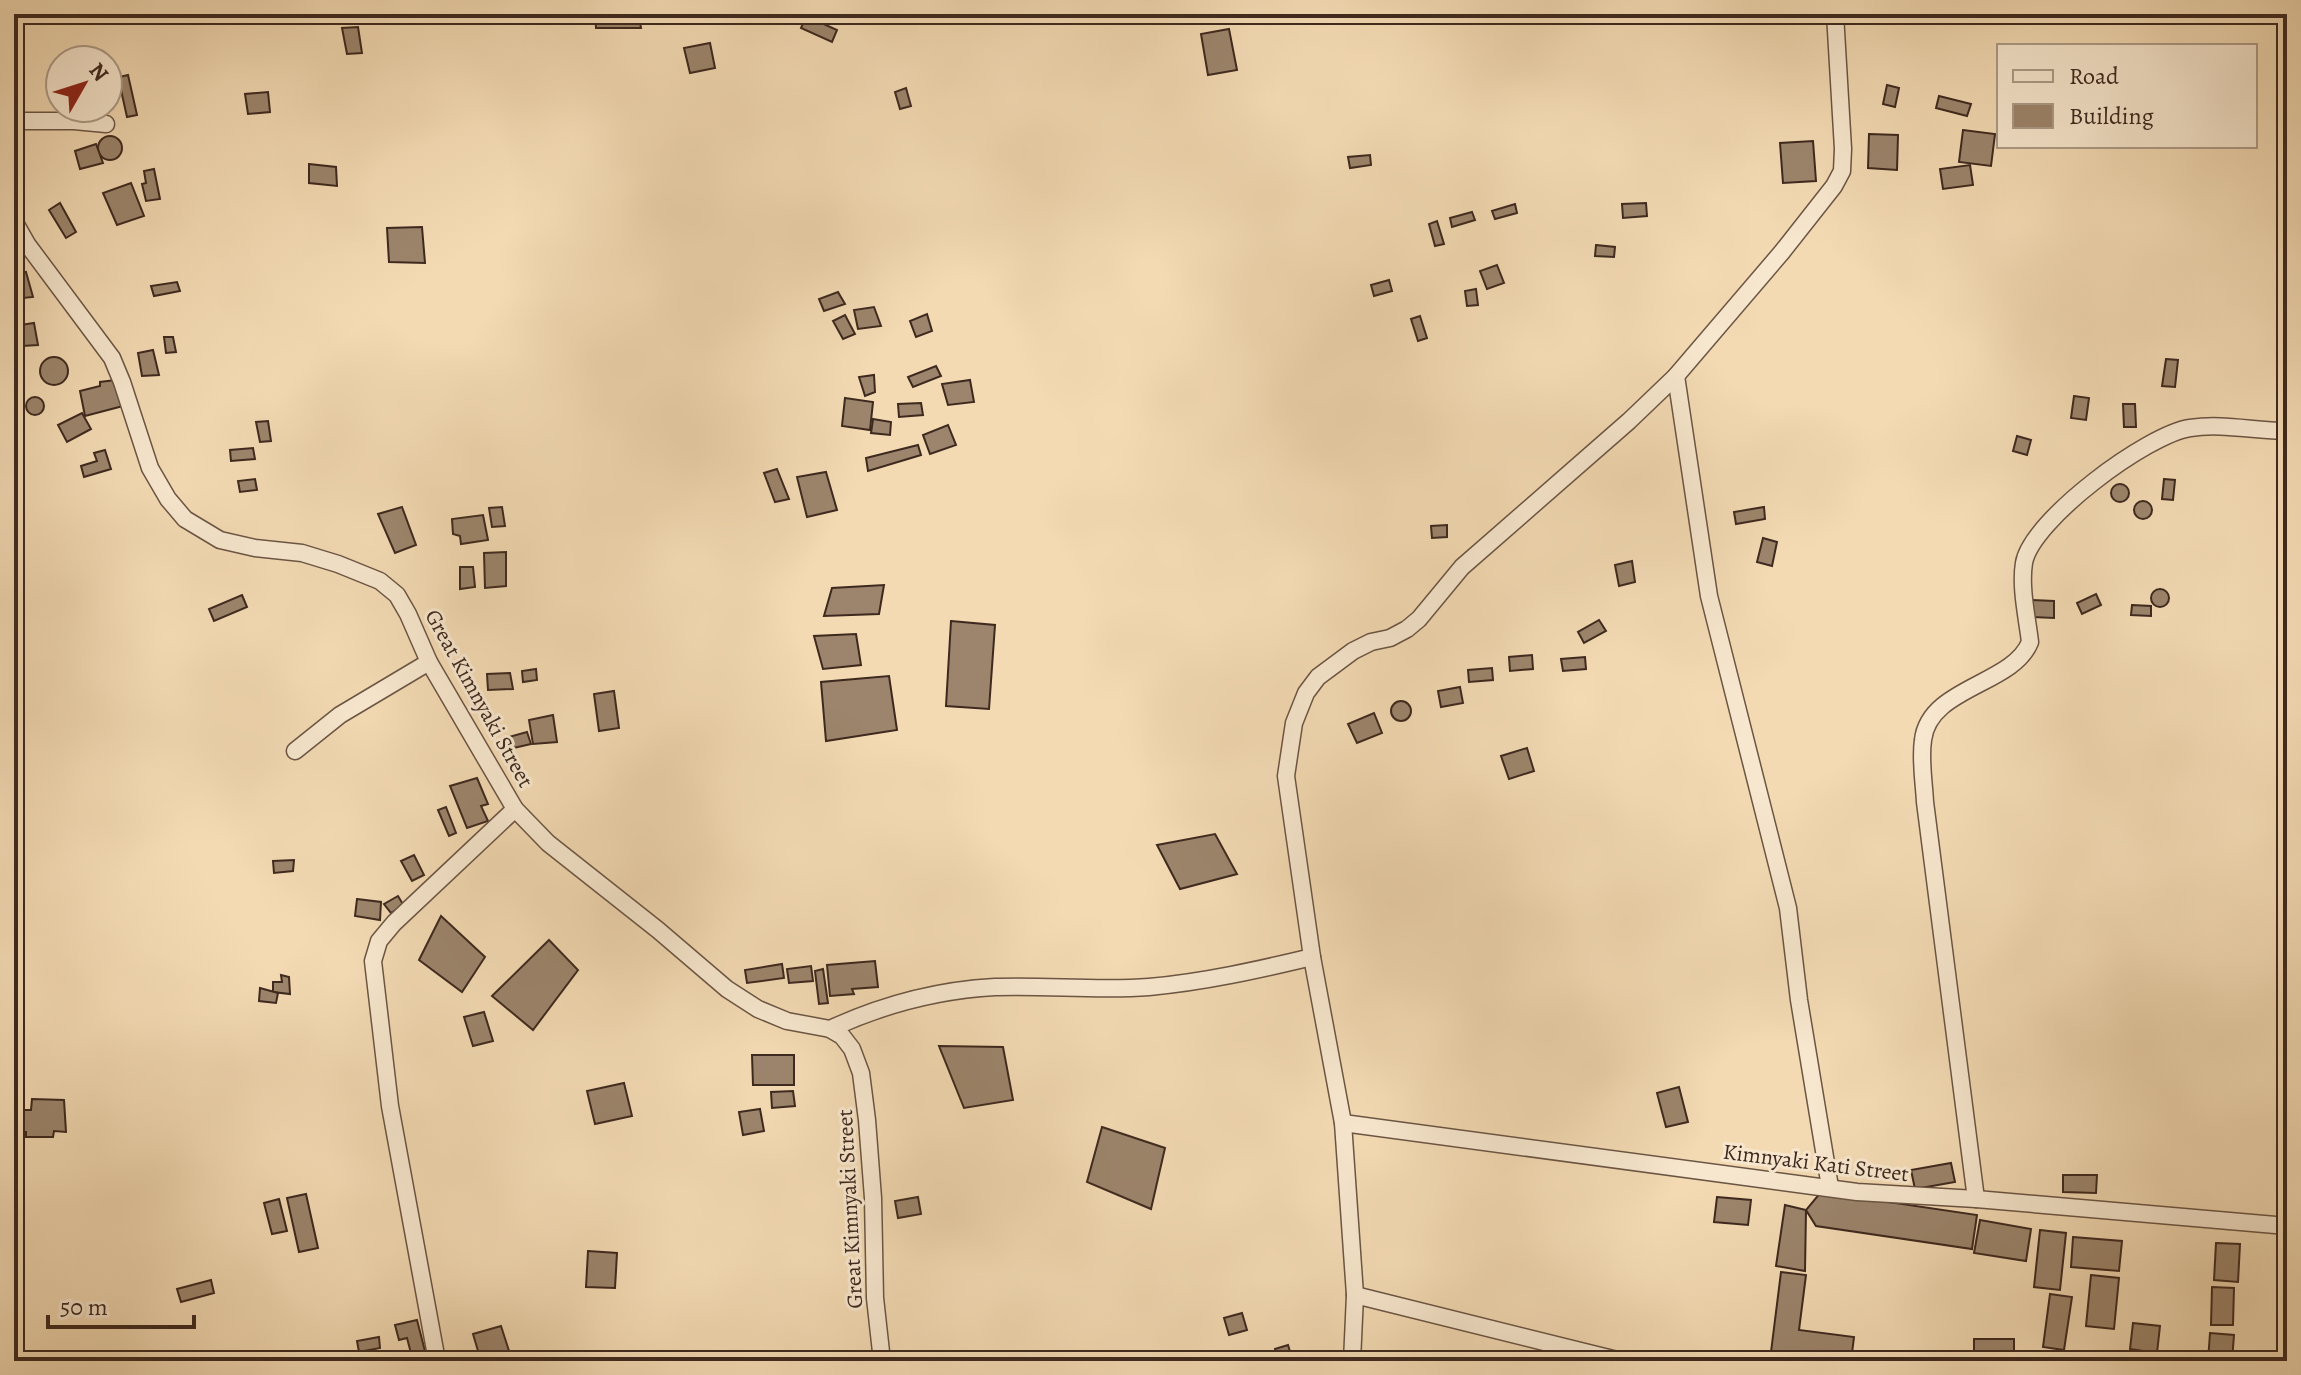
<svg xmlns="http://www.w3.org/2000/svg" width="2301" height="1375" font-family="Alegreya,serif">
  <rect width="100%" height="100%" fill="#f3dab3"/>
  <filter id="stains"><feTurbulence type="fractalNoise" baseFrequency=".0025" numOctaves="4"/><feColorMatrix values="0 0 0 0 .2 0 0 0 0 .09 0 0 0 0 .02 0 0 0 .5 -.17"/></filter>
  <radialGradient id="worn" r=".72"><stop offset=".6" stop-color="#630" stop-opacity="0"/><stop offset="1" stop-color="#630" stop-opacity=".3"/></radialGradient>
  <g fill="#9c856c" stroke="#3e291f" stroke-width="2">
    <path d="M595,14L639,16L641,28H596Z"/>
    <path d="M806,16L837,30L832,42L801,28Z"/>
    <path d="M358,27L362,53L347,54L342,28Z"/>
    <path d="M1229,29L1237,70L1208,75L1201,34Z"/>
    <path d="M710,43L715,68L690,73L684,48Z"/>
    <path d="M128,75L137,115L127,117L121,90L113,92L111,79Z"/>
    <path d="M1887,85L1899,88L1895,107L1883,104Z"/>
    <path d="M906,88L911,106L900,109L895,92Z"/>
    <path d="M268,92L270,112L248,114L245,94Z"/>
    <path d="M1939,96L1971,104L1967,116L1936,108Z"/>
    <path d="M1963,130L1995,134L1991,166L1959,162Z"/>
    <path d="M1869,134L1898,135L1897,170L1868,168Z"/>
    <circle cx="110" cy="148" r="12"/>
    <path d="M1813,141L1816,181L1783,183L1780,143Z"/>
    <path d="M96,144L103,163L80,169L75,151Z"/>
    <path d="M1370,155L1371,165L1350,168L1348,157Z"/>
    <path d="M309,164L336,167L337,186L309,183Z"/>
    <path d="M1970,165L1973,185L1943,189L1940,169Z"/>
    <path d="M154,169L160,199L146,201L142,184L146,183L144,171Z"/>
    <path d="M131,183L144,216L117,225L103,193Z"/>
    <path d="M60,203L76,232L66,238L49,210Z"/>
    <path d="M1646,203L1647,216L1623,218L1622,204Z"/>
    <path d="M1515,204L1517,213L1495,219L1492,211Z"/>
    <path d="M1472,212L1475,220L1452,227L1450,218Z"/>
    <path d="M1437,221L1444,244L1435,246L1429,224Z"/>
    <path d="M422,227L425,263L389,262L387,228Z"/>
    <path d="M1596,245L1615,247L1614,257L1595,256Z"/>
    <path d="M1497,265L1504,283L1487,289L1480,271Z"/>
    <path d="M26,272L33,297L14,299V274Z"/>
    <path d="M1389,280L1392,291L1374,296L1371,285Z"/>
    <path d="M177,282L180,291L154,296L151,286Z"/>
    <path d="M1476,289L1478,305L1467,306L1465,291Z"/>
    <path d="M838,292L845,304L824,311L819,299Z"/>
    <path d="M874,307L881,326L858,329L854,310Z"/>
    <path d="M927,314L932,331L916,337L910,321Z"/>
    <path d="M845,315L855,334L843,339L833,321Z"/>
    <path d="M1420,316L1427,338L1418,341L1411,319Z"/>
    <path d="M34,323L38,345L22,346L20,325Z"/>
    <path d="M164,337H173L176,352L166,353Z"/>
    <path d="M153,350L159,375L142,376L138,353Z"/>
    <circle cx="54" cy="371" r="14"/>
    <path d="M2166,359L2178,360L2175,387L2162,386Z"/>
    <path d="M936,366L941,376L913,387L908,377Z"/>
    <path d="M874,375L875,392L865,396L859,377Z"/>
    <path d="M115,380L123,406L85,416L80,391L100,386V382Z"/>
    <path d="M970,380L974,402L948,405L942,384Z"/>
    <path d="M2074,396L2089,398L2086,420L2071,418Z"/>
    <circle cx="35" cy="406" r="9"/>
    <path d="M845,398L873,402L870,430L842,426Z"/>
    <path d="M921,403L923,415L899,417L898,404Z"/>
    <path d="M2123,404H2135L2136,427H2124Z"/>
    <path d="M82,413L91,429L67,442L58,425Z"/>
    <path d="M873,419L891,422L890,435L871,433Z"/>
    <path d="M268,421L271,441L260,442L256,422Z"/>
    <path d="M948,425L956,445L930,454L923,435Z"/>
    <path d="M2017,436L2031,440L2027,455L2013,451Z"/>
    <path d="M918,445L921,455L868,471L866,458Z"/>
    <path d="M253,448L255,459L231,461L230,450Z"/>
    <path d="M105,450L111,469L84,477L81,466L97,461L94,453Z"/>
    <path d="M777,469L789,499L775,502L764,473Z"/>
    <path d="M826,472L837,510L807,517L797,477Z"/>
    <path d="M255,479L257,490L240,492L238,481Z"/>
    <path d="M2164,479L2175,480L2173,500L2162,499Z"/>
    <circle cx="2120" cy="493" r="9"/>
    <circle cx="2143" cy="510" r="9"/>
    <path d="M402,507L416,545L395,553L378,514Z"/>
    <path d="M502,507L505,526L492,527L489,508Z"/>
    <path d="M1764,507L1765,519L1736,524L1734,512Z"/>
    <path d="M483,515L488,540L461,544L460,536L453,534L452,519Z"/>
    <path d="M1447,525V537L1432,538L1431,526Z"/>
    <path d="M1763,538L1777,542L1772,566L1757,562Z"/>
    <path d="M506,552V586L485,588L484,553Z"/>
    <path d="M1632,561L1635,582L1619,586L1615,565Z"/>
    <path d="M460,567H473L475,587L460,589Z"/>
    <path d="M884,585L879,614L824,616L832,588Z"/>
    <circle cx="2160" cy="598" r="9"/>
    <path d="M2096,594L2101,605L2082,614L2077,603Z"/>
    <path d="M242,595L247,607L214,621L209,609Z"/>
    <path d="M2032,600L2054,601V618L2032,617Z"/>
    <path d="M2132,605L2151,606V616L2131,615Z"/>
    <path d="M1599,620L1606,631L1584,643L1578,632Z"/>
    <path d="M951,621L995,625L989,709L946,706Z"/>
    <path d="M856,634L861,665L823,669L814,636Z"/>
    <path d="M1532,655L1533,669L1510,671L1509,657Z"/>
    <path d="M1585,657L1586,669L1563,671L1561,659Z"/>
    <path d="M1492,668L1493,680L1469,682L1468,670Z"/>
    <path d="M536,669L537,680L523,682L522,671Z"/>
    <path d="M510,673L513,689L488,690L487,674Z"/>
    <path d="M889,676L897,730L826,741L821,682Z"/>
    <path d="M1460,687L1463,703L1441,707L1438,691Z"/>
    <path d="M614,691L619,728L599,731L594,694Z"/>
    <circle cx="1401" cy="711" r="10"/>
    <path d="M1374,713L1382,733L1357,743L1348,724Z"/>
    <path d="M553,715L557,742L533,744L529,720Z"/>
    <path d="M527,732L531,744L509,749L505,738Z"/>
    <path d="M1527,748L1534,771L1509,779L1501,756Z"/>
    <path d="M477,778L488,804L481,806L488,821L467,828L450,786Z"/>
    <path d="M446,807L456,833L449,836L438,810Z"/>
    <path d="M1215,834L1237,874L1180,889L1157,845Z"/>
    <path d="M414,855L424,875L412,881L401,861Z"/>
    <path d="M294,860L293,871L274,873L273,861Z"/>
    <path d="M398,896L404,906L391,913L384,904Z"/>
    <path d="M357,899L381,902L380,920L355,916Z"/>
    <path d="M441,916L485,957L462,992L419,960Z"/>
    <path d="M549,940L578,970L533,1030L492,996Z"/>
    <path d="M875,961L878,987L852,989L854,994L830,996L827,965Z"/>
    <path d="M782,964L784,978L747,983L745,970Z"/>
    <path d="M811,966L813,981L789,983L787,969Z"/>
    <path d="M823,969L828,1003L819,1004L815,971Z"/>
    <path d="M281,975L289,977L290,994L273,992V982H282Z"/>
    <path d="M260,988L278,993L276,1003L259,1001Z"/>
    <path d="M484,1012L493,1041L473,1046L464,1017Z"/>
    <path d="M939,1046L1003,1047L1013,1100L964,1108Z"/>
    <path d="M752,1055H794V1085H753Z"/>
    <path d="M624,1083L632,1116L595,1124L587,1091Z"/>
    <path d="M1679,1087L1688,1122L1666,1127L1657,1093Z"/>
    <path d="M793,1091L795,1106L772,1108L771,1092Z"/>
    <path d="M32,1099L64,1100L66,1132L54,1131L53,1137H26V1132H22L21,1110H31Z"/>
    <path d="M760,1109L764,1131L743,1135L739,1112Z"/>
    <path d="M1102,1127L1165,1148L1151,1209L1087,1182Z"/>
    <path d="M1951,1163L1955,1182L1915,1189L1911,1170Z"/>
    <path d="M2063,1175H2097L2096,1193L2063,1192Z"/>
    <path d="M1821,1192L1977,1215L1972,1249L1816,1226L1806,1210Z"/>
    <path d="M306,1194L318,1248L299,1252L287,1198Z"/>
    <path d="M918,1197L921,1214L898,1218L895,1201Z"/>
    <path d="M1717,1197L1751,1200L1748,1225L1714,1222Z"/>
    <path d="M279,1199L287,1231L272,1234L264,1203Z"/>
    <path d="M1785,1205L1806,1210L1805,1271L1776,1266Z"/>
    <path d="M1980,1220L2031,1229L2026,1261L1974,1253Z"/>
    <path d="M2040,1230L2066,1233L2060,1290L2034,1287Z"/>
    <path d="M2073,1237L2122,1241L2119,1271L2071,1267Z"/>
    <path d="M2216,1243L2240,1244L2238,1282L2214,1280Z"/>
    <path d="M588,1251L617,1253L615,1288L586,1287Z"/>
    <path d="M1781,1272L1806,1275L1799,1330L1854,1337L1851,1361L1771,1352Z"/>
    <path d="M2091,1275L2119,1278L2114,1329L2086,1326Z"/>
    <path d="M211,1280L214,1293L181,1302L177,1289Z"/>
    <path d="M2212,1287L2234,1288L2233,1325H2211Z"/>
    <path d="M2050,1294L2072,1297L2064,1350L2043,1347Z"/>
    <path d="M1242,1313L1247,1330L1229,1335L1224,1318Z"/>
    <path d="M417,1320L427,1359L413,1361L407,1338L399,1340L395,1325Z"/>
    <path d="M2133,1323L2160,1326L2157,1353L2130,1349Z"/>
    <path d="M501,1326L510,1354L481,1361L473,1334Z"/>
    <path d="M2210,1333L2234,1335L2232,1361H2208Z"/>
    <path d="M379,1337L380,1348L359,1352L357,1341Z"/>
    <rect x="1974" y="1339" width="40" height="22"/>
    <path d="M1288,1345L1293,1361H1278L1275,1349Z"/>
  </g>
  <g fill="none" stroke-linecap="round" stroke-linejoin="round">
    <g stroke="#6b5544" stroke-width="19">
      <g id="minor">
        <path d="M14,121H74L106,124"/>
        <path d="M14,221L27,244L112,358L122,382L150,468L168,499L185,519L220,540L255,548L302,553L338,564L380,581L397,595L408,614L429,662L515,809L548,843L658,930L727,989L758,1009L787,1021L830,1029L842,1036L852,1049L861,1073L867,1120L873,1198L875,1298L882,1361"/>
        <path d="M1676,376L1709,596L1788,908L1799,1000L1830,1187"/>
        <path d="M295,751L340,715L429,662"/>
        <path d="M830,1029C882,1005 938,990 995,987C1046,985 1098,991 1149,987C1204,982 1258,970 1312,957"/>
        <path d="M1343,1123L1857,1192L1976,1199L2287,1226"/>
        <path d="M1976,1199L1925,802C1924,782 1920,760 1923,740C1929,687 2013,685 2030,642C2027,617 2020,587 2024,563C2031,520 2148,434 2190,428C2223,423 2254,431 2287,431"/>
        <path d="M1355,1295L1621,1361"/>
        <path d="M437,1361L390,1106L373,961L379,941L394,923L515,809"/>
        <path d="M1352,1361L1355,1295L1343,1123L1312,957L1286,776L1294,723L1306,693L1318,677L1353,651L1371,642L1390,638L1407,629L1419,619L1462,567L1629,421L1676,376L1782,252L1834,186L1842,171L1843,149L1835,14"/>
      </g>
    </g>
    <use href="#minor" stroke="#f7e7ce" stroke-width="16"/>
  </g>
  <g text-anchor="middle" stroke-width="6" stroke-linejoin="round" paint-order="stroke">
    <g font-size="22" fill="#3e291f" stroke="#f7e7ce">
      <text transform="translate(480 698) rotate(61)" y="8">Great Kimnyaki Street</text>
      <text transform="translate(1816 1162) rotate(7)" y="8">Kimnyaki Kati Street</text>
      <text transform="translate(849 1209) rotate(-93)" y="8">Great Kimnyaki Street</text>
    </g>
  </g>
  <rect width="2301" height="1375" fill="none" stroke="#f3dab3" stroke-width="48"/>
  <rect x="16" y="16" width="2269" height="1343" fill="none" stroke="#3e291f" stroke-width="4"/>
  <rect x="24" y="24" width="2253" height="1327" fill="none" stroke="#3e291f" stroke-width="2"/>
  <rect x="1997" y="44" width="260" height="104" fill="#f7e7ce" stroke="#ad9b88" stroke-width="2"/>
  <rect x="2013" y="70" width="40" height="12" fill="#f7e7ce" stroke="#ad9b88" stroke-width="2"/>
  <text x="2069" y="84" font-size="24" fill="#3e291f">Road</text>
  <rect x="2013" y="104" width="40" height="24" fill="#9c856c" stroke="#ad9b88" stroke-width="2"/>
  <text x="2069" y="124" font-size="24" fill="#3e291f">Building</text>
  <g transform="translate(84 84) rotate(51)"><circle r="38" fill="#f7e7ce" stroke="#ad9b88" stroke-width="2"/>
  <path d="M0-6L14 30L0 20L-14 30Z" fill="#8f2418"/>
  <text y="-12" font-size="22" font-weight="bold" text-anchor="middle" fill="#3e291f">N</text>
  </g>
  <path d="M48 1315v12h146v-12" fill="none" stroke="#3e291f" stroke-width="4"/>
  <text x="60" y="1315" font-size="24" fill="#3e291f" stroke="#f7e7ce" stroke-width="6" paint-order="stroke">50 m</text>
  <rect width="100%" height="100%" filter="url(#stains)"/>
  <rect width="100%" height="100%" fill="url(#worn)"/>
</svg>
